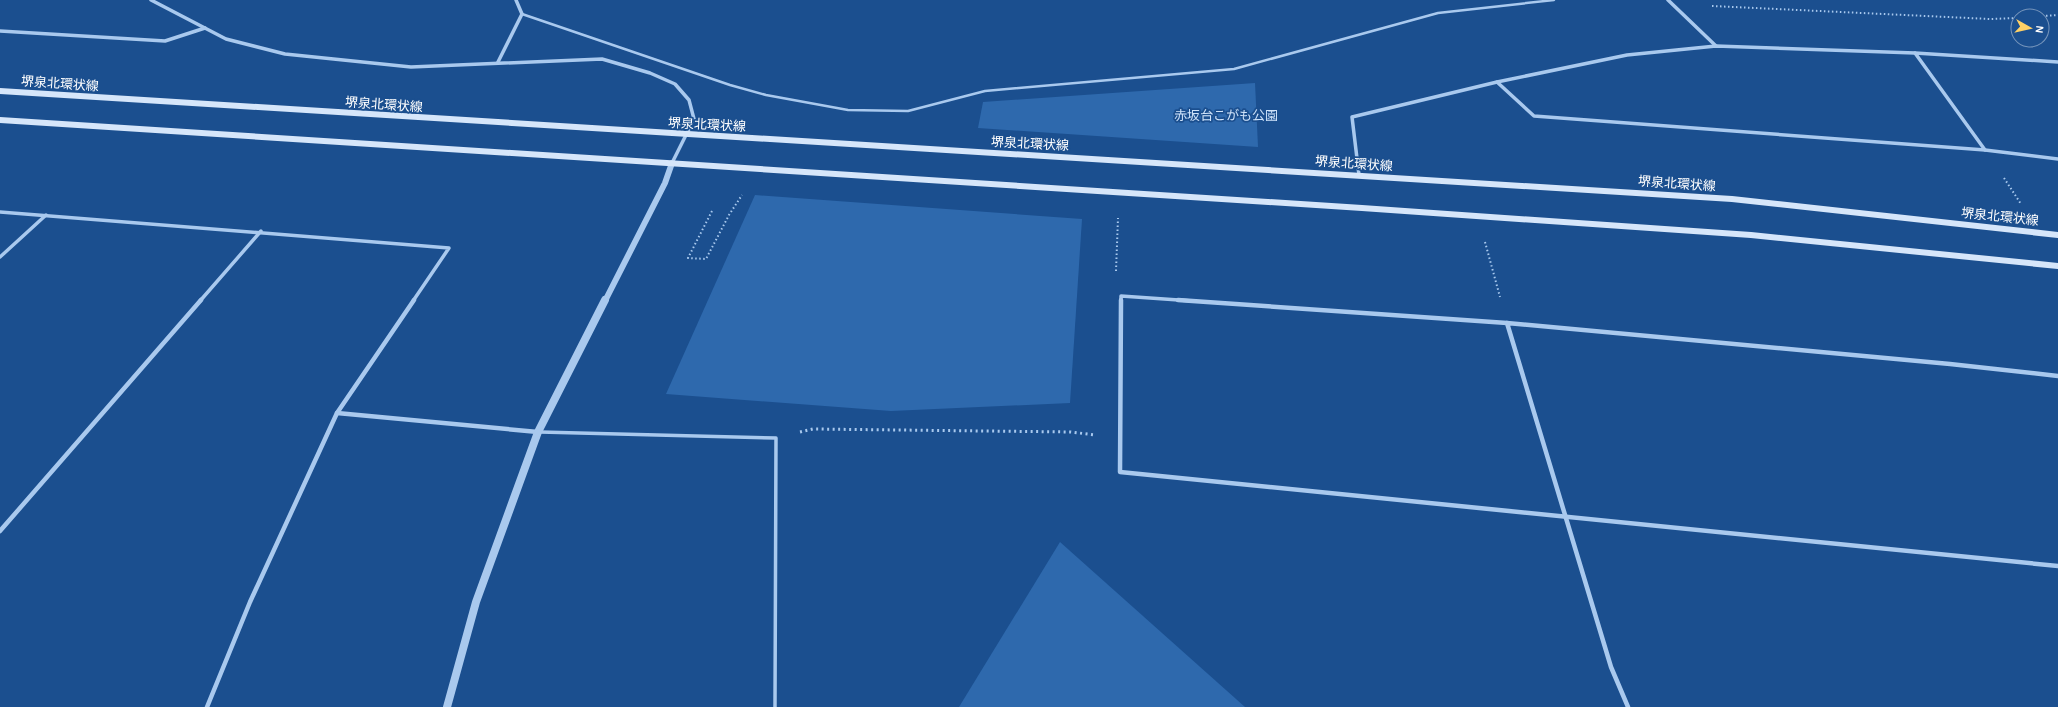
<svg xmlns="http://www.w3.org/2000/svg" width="2058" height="707" font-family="Karla,'Noto Sans JP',sans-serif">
  <rect width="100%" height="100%" fill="#1b4f8f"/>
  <g fill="#2e69ad">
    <path d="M1255,83L1258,147L978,128L983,102Z"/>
    <path d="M755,195L1082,219L1070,403L891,411L666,394Z"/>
    <path d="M1060,542L1245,707H959Z"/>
  </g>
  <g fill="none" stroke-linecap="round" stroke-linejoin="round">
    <g stroke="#a9c9ee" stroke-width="2" stroke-dasharray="1.5 2.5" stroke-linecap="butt">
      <path d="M1712,6L1990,19L2018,18"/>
      <path d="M2042,16L2058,15"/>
      <path d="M2004,178L2021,204"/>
      <path d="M712,211L688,258L706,259L729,215L742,195"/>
      <path d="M1485,242L1500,297"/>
      <path d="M1116,271L1118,218"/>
    </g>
    <path stroke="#a9c9ee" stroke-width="3" stroke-dasharray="2 3.5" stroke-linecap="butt" d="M800,432L813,429L1071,432L1095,435"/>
    <path stroke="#a9c9ee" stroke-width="2.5" d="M522,14L730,85L766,95L848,110L908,111L985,91L1234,69L1438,13L1554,0"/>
    <path stroke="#a9c9ee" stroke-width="3.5" d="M540,432L776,438L775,707"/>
    <g stroke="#a9c9ee" stroke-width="3.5">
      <path d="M151,0L226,39L285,54L411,67L602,59L650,73L675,84L689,100L694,119L672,163"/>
      <path d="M1668,0L1716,46"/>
      <path d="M0,31L165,41L205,28"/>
      <path d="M1915,53L1985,150"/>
      <path d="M498,62L522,14L516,0"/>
      <path d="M1497,82L1534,116L1985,150L2058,159"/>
      <path d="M1359,175L1352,117L1497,82L1627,55L1716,46L1915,53L2058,62"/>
      <path d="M0,212L449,248L413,301"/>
      <path d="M0,257L46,215"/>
      <path d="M200,301L261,231"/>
      <path d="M1121,301V296L1193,301"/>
    </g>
    <g stroke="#a9c9ee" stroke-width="4.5">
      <path d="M1121,300L1120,472L2058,566"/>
      <path d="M1178,300L1507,323"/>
      <path d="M337,413L538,432"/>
      <path d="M0,531L201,300"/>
      <path d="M207,707L250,602L337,413L414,300"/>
      <path d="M1628,707L1611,667L1507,323L1950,364L2058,376"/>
    </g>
    <path stroke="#a9c9ee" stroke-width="6" d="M605,301L665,183L672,163"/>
    <path stroke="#a9c9ee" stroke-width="8" d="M447,707L476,602L538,432L605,300"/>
    <g stroke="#d6e6fa" stroke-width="6">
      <path d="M0,91L1732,199L2058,235"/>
      <path d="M0,120L1362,208L1751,235L2058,266"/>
    </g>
  </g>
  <g text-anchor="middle" stroke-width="3.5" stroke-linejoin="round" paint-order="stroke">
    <g font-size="13" fill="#fff" stroke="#1b4f8f">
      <text transform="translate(60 83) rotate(4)" y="5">堺泉北環状線</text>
      <text transform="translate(384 104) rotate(4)" y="5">堺泉北環状線</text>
      <text transform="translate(707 124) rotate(3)" y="5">堺泉北環状線</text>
      <text transform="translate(1030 143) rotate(3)" y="5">堺泉北環状線</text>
      <text transform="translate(1354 163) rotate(4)" y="5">堺泉北環状線</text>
      <text transform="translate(1677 183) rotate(4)" y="5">堺泉北環状線</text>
      <text transform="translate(2000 216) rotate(6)" y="5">堺泉北環状線</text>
    </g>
    <g font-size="13" fill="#cfe3fa" stroke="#1b4f8f">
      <text x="1226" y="120">赤坂台こがも公園</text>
    </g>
  </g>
  <g transform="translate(2030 28) rotate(98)"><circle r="19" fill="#1b4f8f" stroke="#7695bc"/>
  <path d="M0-3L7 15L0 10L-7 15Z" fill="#ffd166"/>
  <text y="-6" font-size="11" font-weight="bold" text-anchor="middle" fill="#ffffff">N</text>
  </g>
</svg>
